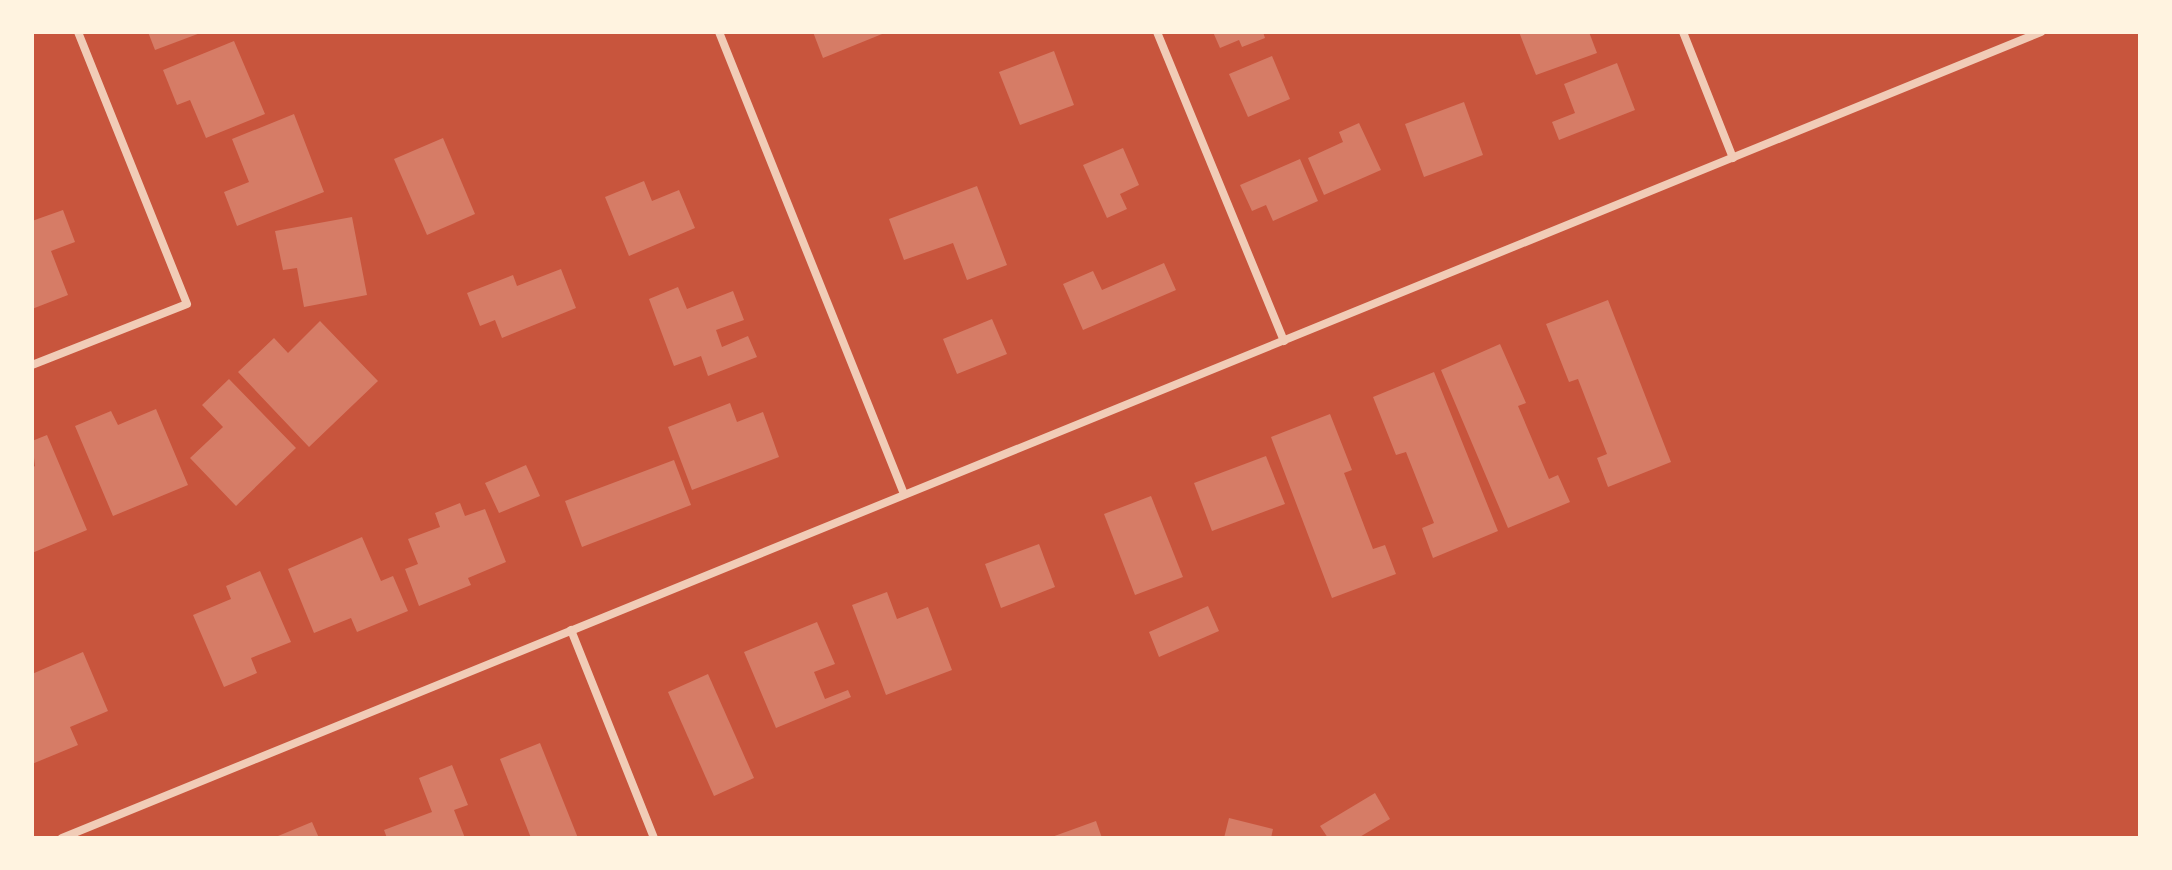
<svg xmlns="http://www.w3.org/2000/svg" width="2172" height="870" font-family="'Crimson Pro',serif">
  <rect width="100%" height="100%" fill="#c8553d"/>
  <g fill="#d67c66">
    <path d="M148,32H203L155,50Z"/>
    <path d="M813,32H887L823,58Z"/>
    <path d="M1213,32H1263L1265,38L1242,47L1239,40L1220,48Z"/>
    <path d="M1519,32H1589L1597,53L1536,75Z"/>
    <path d="M234,41L265,114L206,138L190,100L177,105L163,70Z"/>
    <path d="M1054,51L1074,105L1020,125L999,72Z"/>
    <path d="M1272,56L1290,99L1248,117L1229,74Z"/>
    <path d="M1617,63L1635,110L1559,140L1552,122L1575,113L1564,84Z"/>
    <path d="M1464,102L1483,155L1424,177L1405,124Z"/>
    <path d="M294,114L324,192L237,226L224,192L249,182L232,139Z"/>
    <path d="M1359,123L1381,170L1324,195L1308,158L1343,142L1339,132Z"/>
    <path d="M443,138L475,214L427,235L394,159Z"/>
    <path d="M1123,148L1139,185L1120,194L1127,209L1107,218L1083,165Z"/>
    <path d="M1300,159L1318,201L1273,221L1266,205L1252,211L1240,185Z"/>
    <path d="M644,181L652,201L679,190L695,228L629,256L605,197Z"/>
    <path d="M977,186L1007,265L967,280L953,243L904,260L889,219Z"/>
    <path d="M63,210L75,242L51,251L68,295L32,309V221Z"/>
    <path d="M352,217L367,295L304,307L297,268L283,270L275,231Z"/>
    <path d="M1164,263L1176,290L1083,330L1063,284L1093,271L1102,290Z"/>
    <path d="M561,269L576,308L502,338L495,320L480,326L467,293L513,275L517,286Z"/>
    <path d="M678,287L687,309L733,291L744,320L716,330L722,347L748,336L757,357L708,376L701,356L674,366L649,299Z"/>
    <path d="M1608,300L1671,462L1608,487L1597,458L1607,454L1578,379L1569,382L1546,324Z"/>
    <path d="M992,319L1007,354L957,374L943,339Z"/>
    <path d="M320,321L378,381L309,447L238,372L274,338L288,353Z"/>
    <path d="M1500,344L1526,403L1518,406L1549,479L1558,475L1570,502L1508,528L1441,370Z"/>
    <path d="M1434,372L1498,531L1433,558L1422,528L1434,523L1406,452L1396,455L1373,397Z"/>
    <path d="M229,379L296,448L236,506L190,458L223,427L202,405Z"/>
    <path d="M730,403L737,422L763,412L779,457L692,490L668,427Z"/>
    <path d="M156,409L188,485L113,516L75,426L111,411L118,425Z"/>
    <path d="M1330,414L1352,470L1344,473L1373,549L1385,545L1396,574L1332,598L1271,437Z"/>
    <path d="M47,435L87,530L32,553V468L35,466L32,441Z"/>
    <path d="M1266,456L1285,504L1212,531L1194,483Z"/>
    <path d="M674,460L691,505L582,547L565,501Z"/>
    <path d="M526,465L540,496L499,513L485,483Z"/>
    <path d="M1151,496L1183,577L1135,595L1104,514Z"/>
    <path d="M460,503L465,516L485,509L506,562L468,578L471,585L419,606L405,569L418,564L408,539L440,527L435,513Z"/>
    <path d="M362,537L381,581L393,576L408,611L357,632L351,618L314,633L288,569Z"/>
    <path d="M1039,544L1055,587L1001,608L985,564Z"/>
    <path d="M260,571L291,642L251,658L257,673L224,687L193,615L231,599L226,586Z"/>
    <path d="M887,592L897,619L928,607L952,670L886,695L852,605Z"/>
    <path d="M1208,606L1219,631L1159,657L1149,632Z"/>
    <path d="M817,622L835,664L814,672L825,699L848,690L851,697L776,728L744,652Z"/>
    <path d="M83,652L108,711L70,727L78,745L32,764V674Z"/>
    <path d="M708,674L754,778L714,796L668,692Z"/>
    <path d="M540,743L578,838H531L500,759Z"/>
    <path d="M452,765L468,805L454,810L465,838H387L384,830L432,812L419,778Z"/>
    <path d="M1375,793L1390,819L1358,838H1328L1320,826Z"/>
    <path d="M1229,818L1273,829L1271,838H1224Z"/>
    <path d="M1096,821L1102,838H1049Z"/>
    <path d="M312,822L319,838H279L278,836Z"/>
  </g>
  <g fill="none" stroke-linecap="round" stroke-linejoin="round">
    <g stroke="#f1ccb7" stroke-width="8">
      <path d="M719,32L904,494"/>
      <path d="M1157,32L1284,341"/>
      <path d="M1683,32L1733,158"/>
      <path d="M32,365L187,304L78,32"/>
      <path d="M571,630L654,838"/>
      <path d="M62,838L2041,32"/>
    </g>
  </g>
  <rect width="2172" height="870" fill="none" stroke="#fff3e0" stroke-width="68"/>
</svg>
